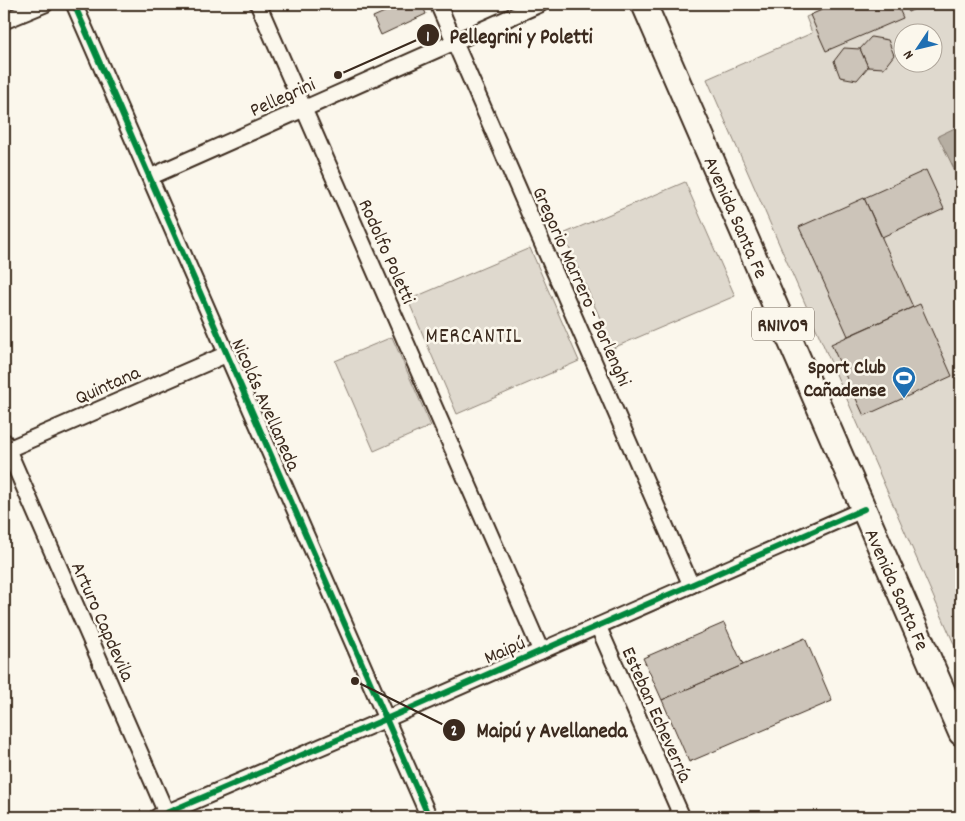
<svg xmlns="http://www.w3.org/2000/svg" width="965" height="821" font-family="Dekko,sans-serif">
  <rect width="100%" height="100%" fill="#fbf7ec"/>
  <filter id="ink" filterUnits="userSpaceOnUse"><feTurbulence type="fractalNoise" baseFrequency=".02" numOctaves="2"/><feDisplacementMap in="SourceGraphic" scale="10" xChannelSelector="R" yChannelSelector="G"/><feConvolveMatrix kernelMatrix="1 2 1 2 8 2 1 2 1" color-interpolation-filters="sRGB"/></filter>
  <g filter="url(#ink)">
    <g fill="#dfd9ce" stroke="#8d8276" fill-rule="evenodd">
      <path d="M836,4H961V660L707,79L812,33L806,17ZM902,32H932V62H902Z"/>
      <path d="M685,182L735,296L613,348L563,234Z"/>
      <path d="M530,248L579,361L457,414L408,300Z"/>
      <path d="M392,337L431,426L374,451L335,361Z"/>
    </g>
    <path fill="#b6aea2" stroke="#85796d" d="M961,125V183L938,136Z"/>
    <g fill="#ccc4b9" stroke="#3b2a1e">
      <path d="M395,4H422L426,14L381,35L373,17L396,7Z"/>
      <path d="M836,4H897L903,18L826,51L810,15Z"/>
      <path d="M904,4H926L908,12Z"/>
      <path d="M871,37L888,40L894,55L884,68L868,67L860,49Z"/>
      <path d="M844,48L860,49L868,67L857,80L840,77L834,61Z"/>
      <path d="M926,170L944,209L882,237L864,198Z"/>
      <path d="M864,198L913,307L848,336L799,227Z"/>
      <path d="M920,304L952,376L864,416L831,344Z"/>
      <path d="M724,623L743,665L662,700L643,658Z"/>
      <path d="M805,638L832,701L689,762L662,700Z"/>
    </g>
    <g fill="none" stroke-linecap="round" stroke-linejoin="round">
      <g stroke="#3b2a1e" stroke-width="19">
        <g id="street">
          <path d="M74,4L429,817"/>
          <path d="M258,4L541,651"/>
          <path d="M438,4L691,585"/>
          <path d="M4,21L45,4"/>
          <path d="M150,177L540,4"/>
          <path d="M4,441L168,817"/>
          <path d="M4,451L227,354"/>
          <path d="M598,626L682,817"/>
          <path d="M157,817L386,719L864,509"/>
        </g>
      </g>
      <g stroke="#3b2a1e" stroke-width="28">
        <path id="primary" d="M644,4L961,733"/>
      </g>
      <use href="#street" stroke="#fbf7ec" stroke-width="15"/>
      <use href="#primary" stroke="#fbf7ec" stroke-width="24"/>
      <g stroke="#fbf7ec" stroke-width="9">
        <g id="cycleway">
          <path d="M74,4L429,817"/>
          <path d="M157,817L386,719L864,509"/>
        </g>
      </g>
      <use href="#cycleway" stroke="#00873e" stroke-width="6"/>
    </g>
  </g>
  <defs>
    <g id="stadium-pin" transform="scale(1.25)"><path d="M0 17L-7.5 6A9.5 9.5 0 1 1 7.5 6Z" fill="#1f6fb2" stroke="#fbf7ec"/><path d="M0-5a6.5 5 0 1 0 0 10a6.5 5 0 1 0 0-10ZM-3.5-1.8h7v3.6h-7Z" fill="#fff"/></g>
  </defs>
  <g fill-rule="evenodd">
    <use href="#stadium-pin" x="904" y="378"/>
  </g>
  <g text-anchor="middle" stroke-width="5" stroke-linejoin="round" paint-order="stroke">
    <rect fill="#fbf7ec" stroke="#75685c" stroke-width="1" x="752" y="307.5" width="62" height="33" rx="4"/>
    <g font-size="19" font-weight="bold" fill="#3b2a1e">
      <text x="783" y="331">RN1V09</text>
    </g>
    <g font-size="20" fill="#3b2a1e" stroke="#fbf7ec">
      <text transform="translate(282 96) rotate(-24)" y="7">Pellegrini</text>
      <text transform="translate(737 217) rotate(66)" y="7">Avenida Santa Fe</text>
      <text transform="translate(388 251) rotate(66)" y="7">Rodolfo Poletti</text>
      <text transform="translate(583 286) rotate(66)" y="7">Gregorio Marrero - Borlenghi</text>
      <text transform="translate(107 384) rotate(-24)" y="7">Quintana</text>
      <text transform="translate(267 404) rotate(66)" y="7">Nicolás Avellaneda</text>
      <text transform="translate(898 589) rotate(66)" y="7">Avenida Santa Fe</text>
      <text transform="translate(104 621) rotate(66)" y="7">Arturo Capdevila</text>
      <text transform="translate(504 649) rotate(-24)" y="7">Maipú</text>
      <text transform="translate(658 714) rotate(66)" y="7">Esteban Echeverría</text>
    </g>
    <g font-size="20" font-weight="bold" fill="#3b2a1e" stroke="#fbf7ec" text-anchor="end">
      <text x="886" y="373">Sport Club<tspan x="886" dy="23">Cañadense</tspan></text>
    </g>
    <g font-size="21" letter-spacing="1" fill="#3b2a1e" stroke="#fbf7ec">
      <text x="474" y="342">MERCANTIL</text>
    </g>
  </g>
  <path fill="none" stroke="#3b2a1e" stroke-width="2" d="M338 75L428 35M355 681L454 730"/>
  <g fill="#3b2a1e" stroke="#fbf7ec" stroke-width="2">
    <circle cx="338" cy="75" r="5"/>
    <circle cx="355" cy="681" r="5"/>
    <circle cx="428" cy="35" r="12"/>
    <circle cx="454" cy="730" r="12"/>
  </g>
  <g font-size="15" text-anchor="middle" font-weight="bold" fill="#fff">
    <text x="428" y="41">1</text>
    <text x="454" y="735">2</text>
  </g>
  <g font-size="21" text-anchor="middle" font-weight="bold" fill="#3b2a1e" stroke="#fbf7ec" stroke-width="5" stroke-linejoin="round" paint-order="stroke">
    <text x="521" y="43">Pellegrini y Poletti</text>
    <text x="552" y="737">Maipú y Avellaneda</text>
  </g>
  <rect width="965" height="821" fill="none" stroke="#fbf7ec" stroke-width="20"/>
  <rect x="10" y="10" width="945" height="801" fill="none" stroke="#3b2a1e" stroke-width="2" filter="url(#ink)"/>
  <g transform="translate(918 48) rotate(235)"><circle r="24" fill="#fbf7ec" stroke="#aea59a"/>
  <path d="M0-4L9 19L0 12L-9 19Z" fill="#1f6fb2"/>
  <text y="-8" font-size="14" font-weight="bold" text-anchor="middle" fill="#3b2a1e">N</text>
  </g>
</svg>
